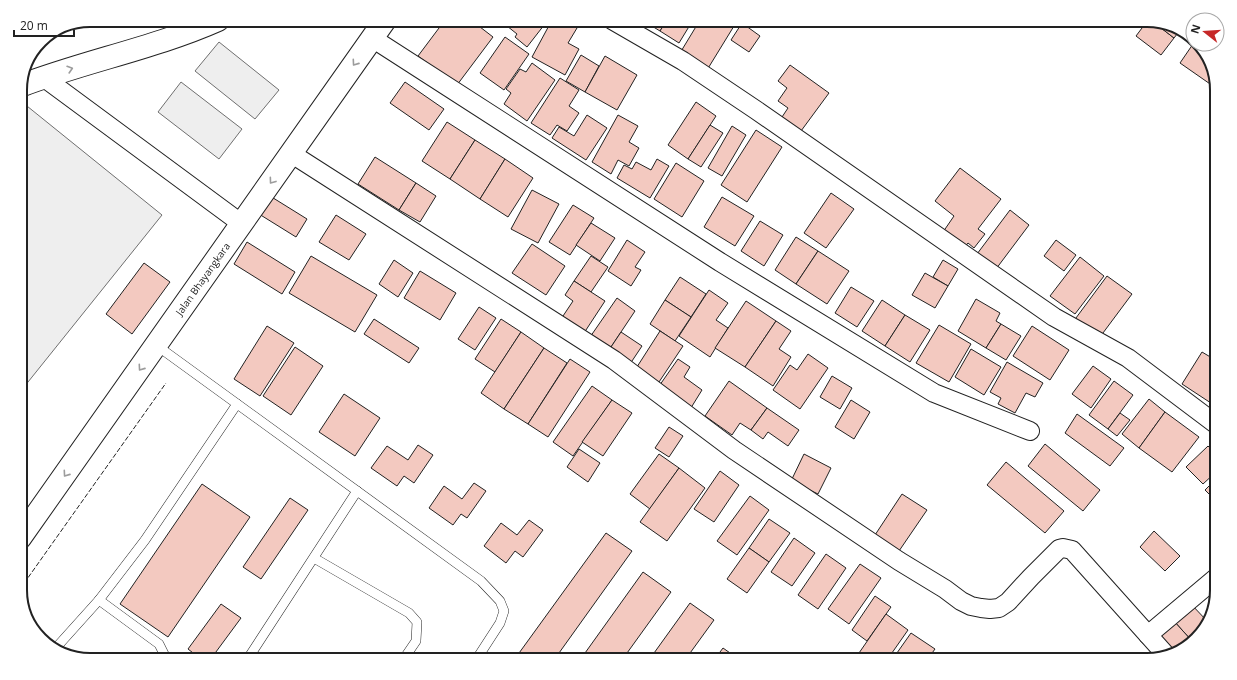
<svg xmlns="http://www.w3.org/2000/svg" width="1237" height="680" font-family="'Open Sans',sans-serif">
  <rect width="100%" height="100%" fill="#fff"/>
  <g fill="#eee" stroke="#6f6f6f">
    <path d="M219,42L279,90L255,119L195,71Z"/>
    <path d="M181,82L242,129L219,159L158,112Z"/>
    <path d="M22,102L162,215L20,392V105Z"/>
  </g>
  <g fill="#f3c9c0" stroke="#222">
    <path d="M445,20H471L493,37L457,85L418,56Z"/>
    <path d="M512,20H548L527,47L515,37L517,34L507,26Z"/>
    <path d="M552,20H562L577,28L568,43L579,49L565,75L532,57Z"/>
    <path d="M642,20H667L660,31Z"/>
    <path d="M667,20H693L679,43L660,31Z"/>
    <path d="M700,20H725L734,26L707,70L680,53Z"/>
    <path d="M1127,20H1139L1135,26Z"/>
    <path d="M1148,20L1152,21L1174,38L1161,55L1136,36Z"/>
    <path d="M1152,21L1181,29L1174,38Z"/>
    <path d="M742,23L760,36L749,52L731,40Z"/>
    <path d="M505,37L529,54L504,90L480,73Z"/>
    <path d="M1193,44H1197L1208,55L1216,82L1213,86L1180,63Z"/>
    <path d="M581,55L599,66L585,92L566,81Z"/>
    <path d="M605,56L637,75L617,110L585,92Z"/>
    <path d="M532,63L555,80L527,121L504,104L511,93L506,89L520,69L526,72Z"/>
    <path d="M790,65L829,93L801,131L782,117L788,108L778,101L787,88L778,81Z"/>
    <path d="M560,78L579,90L569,106L579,113L567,131L557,125L550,135L531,123Z"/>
    <path d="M405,82L444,109L429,130L390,103Z"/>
    <path d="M696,102L716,116L688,159L668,145Z"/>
    <path d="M587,115L607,128L586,160L552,138L559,127L574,136Z"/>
    <path d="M618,115L638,126L629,142L639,148L629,166L618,160L611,174L592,162Z"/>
    <path d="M447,122L475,140L450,179L422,161Z"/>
    <path d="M710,125L723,133L701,167L688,159Z"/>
    <path d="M732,126L746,135L722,176L708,168Z"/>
    <path d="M756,130L782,147L747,202L721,185Z"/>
    <path d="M475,140L505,159L480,199L450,179Z"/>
    <path d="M375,157L416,183L399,210L358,184Z"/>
    <path d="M505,159L533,178L508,217L480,199Z"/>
    <path d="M657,159L669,166L650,198L617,178L624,165L632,169L636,162L651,170Z"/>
    <path d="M676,163L704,181L682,217L654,199Z"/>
    <path d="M960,168L1001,199L978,229L985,234L974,248L968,243L964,248L943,232L954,216L935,201Z"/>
    <path d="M416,183L436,196L420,222L399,210Z"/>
    <path d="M532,190L559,204L538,243L511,229Z"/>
    <path d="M831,193L854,209L826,248L804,233Z"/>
    <path d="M270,196L307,219L296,237L259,214Z"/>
    <path d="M722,197L754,216L735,246L704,227Z"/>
    <path d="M573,205L594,218L570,255L549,242Z"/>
    <path d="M1010,210L1029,225L993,273L974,258Z"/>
    <path d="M336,215L366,234L349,260L319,242Z"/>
    <path d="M760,221L783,235L764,266L741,251Z"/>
    <path d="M591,223L615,238L600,261L576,245Z"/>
    <path d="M796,237L818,251L796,284L775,270Z"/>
    <path d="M627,240L645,252L635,267L641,270L631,286L608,271Z"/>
    <path d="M1056,240L1076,255L1064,271L1044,256Z"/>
    <path d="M247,242L295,272L282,294L234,264Z"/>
    <path d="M532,244L565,266L546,295L512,273Z"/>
    <path d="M818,251L849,271L827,304L796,284Z"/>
    <path d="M311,256L377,295L355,332L289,293Z"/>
    <path d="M591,256L608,267L591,292L574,281Z"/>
    <path d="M1080,257L1104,276L1075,314L1050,296Z"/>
    <path d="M394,260L413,273L398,297L379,284Z"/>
    <path d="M943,260L958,269L948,286L933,277Z"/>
    <path d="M144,263L170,282L132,334L106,314Z"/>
    <path d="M420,271L456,293L440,320L404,298Z"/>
    <path d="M925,273L948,286L935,308L912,295Z"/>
    <path d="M1107,276L1132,294L1097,341L1073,322Z"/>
    <path d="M680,277L706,294L691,317L665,300Z"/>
    <path d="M574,281L605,301L584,333L561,319L573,301L565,295Z"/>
    <path d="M851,287L874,301L857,327L835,313Z"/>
    <path d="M709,290L728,303L716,320L728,328L710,357L679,336Z"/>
    <path d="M617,298L635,311L607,353L588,340Z"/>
    <path d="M976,299L1000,313L996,321L1001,324L986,348L958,331Z"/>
    <path d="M665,300L691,317L675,341L650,324Z"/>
    <path d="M882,300L905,315L885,346L862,331Z"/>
    <path d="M746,301L776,321L745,367L715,348Z"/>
    <path d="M479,307L496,318L475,350L458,339Z"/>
    <path d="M905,315L930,330L910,362L885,346Z"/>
    <path d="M374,319L419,348L409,363L364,334Z"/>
    <path d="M501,319L521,332L495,372L475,359Z"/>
    <path d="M776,321L791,331L779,349L791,357L773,386L745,367Z"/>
    <path d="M1001,324L1021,336L1006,360L986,348Z"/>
    <path d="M939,325L971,344L949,382L916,363Z"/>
    <path d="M267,326L294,343L260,396L234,379Z"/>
    <path d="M1032,326L1069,350L1050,380L1013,356Z"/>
    <path d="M660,331L683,346L657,385L635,370Z"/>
    <path d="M521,332L544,348L504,409L481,393Z"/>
    <path d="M621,332L642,346L628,367L607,353Z"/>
    <path d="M295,347L323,366L291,415L263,396Z"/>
    <path d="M544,348L567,363L528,424L504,409Z"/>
    <path d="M971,349L1001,367L984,395L955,377Z"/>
    <path d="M1202,352L1217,361V407L1182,384Z"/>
    <path d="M808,354L828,368L800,409L773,390L790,365L797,370Z"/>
    <path d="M570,359L590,372L548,437L528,424Z"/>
    <path d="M678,359L690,367L684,377L702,390L689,411L657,389Z"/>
    <path d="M1007,362L1043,383L1035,397L1026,393L1015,413L998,404L1001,398L990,392Z"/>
    <path d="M1093,366L1111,379L1091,408L1072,394Z"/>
    <path d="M832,376L852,388L840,409L820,397Z"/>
    <path d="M729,381L767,408L751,430L740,423L732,435L705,416Z"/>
    <path d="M1114,381L1133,395L1108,429L1089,415Z"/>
    <path d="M592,386L612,400L573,456L553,442Z"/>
    <path d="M344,394L380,418L355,456L319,432Z"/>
    <path d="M1149,399L1165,412L1139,448L1122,434Z"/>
    <path d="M612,400L632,413L603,456L582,442Z"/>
    <path d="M851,400L870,412L854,439L835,427Z"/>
    <path d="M767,408L799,430L788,446L768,432L763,439L751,430Z"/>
    <path d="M1165,412L1199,437L1172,472L1139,448Z"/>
    <path d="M1120,413L1130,420L1117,436L1108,429Z"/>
    <path d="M1077,414L1124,448L1110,466L1065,433Z"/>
    <path d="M669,427L683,436L669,457L655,448Z"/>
    <path d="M1045,444L1100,490L1083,511L1028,466Z"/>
    <path d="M418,445L433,455L414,483L404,476L397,486L371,468L387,446L408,460Z"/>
    <path d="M1208,446L1217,455V471L1203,484L1186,467Z"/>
    <path d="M579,449L600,463L588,482L567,467Z"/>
    <path d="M659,454L679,468L650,509L630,494Z"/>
    <path d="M804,454L831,468L818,494L791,481Z"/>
    <path d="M1006,462L1064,511L1045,533L987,485Z"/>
    <path d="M679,468L705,488L667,541L640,522Z"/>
    <path d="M720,471L739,485L714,522L694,509Z"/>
    <path d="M1217,478V502L1205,490Z"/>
    <path d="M474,483L486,491L467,518L461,514L453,525L429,508L444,486L462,499Z"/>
    <path d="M202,484L250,517L168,637L120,604Z"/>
    <path d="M902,494L927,510L899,551L875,535Z"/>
    <path d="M750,496L769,510L737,555L717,541Z"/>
    <path d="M290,498L308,510L261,579L243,567Z"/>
    <path d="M769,519L790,533L769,562L749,548Z"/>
    <path d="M529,520L543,530L523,557L515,551L506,563L484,546L501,523L517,535Z"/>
    <path d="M1154,531L1180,556L1165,571L1140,547Z"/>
    <path d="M606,533L632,551L554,660H514Z"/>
    <path d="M794,538L815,553L792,586L771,572Z"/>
    <path d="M749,548L769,562L747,593L727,579Z"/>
    <path d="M826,554L846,568L818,609L798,595Z"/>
    <path d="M860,564L881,578L849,624L828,609Z"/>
    <path d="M643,572L671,592L622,660H580Z"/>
    <path d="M875,596L891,607L867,641L852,630Z"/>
    <path d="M690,603L714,620L685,660H649Z"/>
    <path d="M1190,603L1208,622V625L1192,641L1173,620Z"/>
    <path d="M221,604L241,618L210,660H202L188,649Z"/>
    <path d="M886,614L908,630L887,660H869L859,653Z"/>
    <path d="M1173,620L1192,641L1182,651L1170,654L1154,637Z"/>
    <path d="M911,633L935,649L927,660H892Z"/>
    <path d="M723,648L740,660H714Z"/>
  </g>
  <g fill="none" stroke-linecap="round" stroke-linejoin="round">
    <g stroke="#222" stroke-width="10">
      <g id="lane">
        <path d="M156,345L481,581L500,601L504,611L500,623L476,660"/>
        <path d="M314,558L409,613L417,622L416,641L403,660"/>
        <path d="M99,600L159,644L167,660"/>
        <path d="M54,650L99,600L145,540L237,404"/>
        <path d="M247,660L357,491"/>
      </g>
    </g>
    <g stroke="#222" stroke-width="20">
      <g id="street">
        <path d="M612,20L683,61L756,110L1054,317L1128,358L1217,425"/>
        <path d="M372,38L720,262L934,393L1030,431"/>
        <path d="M43,77L242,224"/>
        <path d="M292,154L614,360L734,450L899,561L945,589L961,601L971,606L981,608L990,609L999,608L1008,602L1031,577L1059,549L1063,548L1072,550L1166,655"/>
        <path d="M1148,635L1217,577"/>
      </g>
    </g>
    <g stroke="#222" stroke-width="24">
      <g id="primary">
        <path d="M20,86C85,61 155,48 218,20"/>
        <path id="s1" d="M20,538L385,20"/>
      </g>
    </g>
    <use href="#lane" stroke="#fff" stroke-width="9"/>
    <use href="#street" stroke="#fff" stroke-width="18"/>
    <use href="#primary" stroke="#fff" stroke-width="22"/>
    <path stroke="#222" stroke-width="1" stroke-dasharray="5 2" stroke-linecap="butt" d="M20,589L166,383"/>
  </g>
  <defs><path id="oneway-chevron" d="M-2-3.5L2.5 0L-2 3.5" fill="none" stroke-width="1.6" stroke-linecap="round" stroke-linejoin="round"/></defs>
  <g stroke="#9c9c9c">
    <use href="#oneway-chevron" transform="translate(355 63) rotate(125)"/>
    <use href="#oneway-chevron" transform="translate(70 69) rotate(-17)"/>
    <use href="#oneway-chevron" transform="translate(272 181) rotate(126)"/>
    <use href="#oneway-chevron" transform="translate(141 368) rotate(125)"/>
    <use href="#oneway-chevron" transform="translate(66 474) rotate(125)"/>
  </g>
  <g text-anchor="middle" stroke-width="3" stroke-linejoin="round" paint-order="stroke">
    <g font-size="10" fill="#222" stroke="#fff">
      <text dy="4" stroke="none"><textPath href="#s1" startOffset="317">Jalan Bhayangkara</textPath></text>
    </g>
  </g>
  <path d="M0 0H1237V680H0ZM90 27H1147A63 63 0 0 1 1210 90V590A63 63 0 0 1 1147 653H90A63 63 0 0 1 27 590V90A63 63 0 0 1 90 27Z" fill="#fff" fill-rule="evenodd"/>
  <path fill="none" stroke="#222" stroke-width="2" d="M90 27H1147A63 63 0 0 1 1210 90V590A63 63 0 0 1 1147 653H90A63 63 0 0 1 27 590V90A63 63 0 0 1 90 27Z"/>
  <g transform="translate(1205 32) rotate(287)"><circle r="19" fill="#ffffff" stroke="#a7a7a7"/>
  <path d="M0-3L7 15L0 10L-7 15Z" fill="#c62828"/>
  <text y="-6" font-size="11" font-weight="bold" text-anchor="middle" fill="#222222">N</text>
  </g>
  <path d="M14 30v6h60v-6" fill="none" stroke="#222222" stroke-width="2"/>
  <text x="20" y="30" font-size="12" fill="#222222" stroke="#ffffff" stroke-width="3" paint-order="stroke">20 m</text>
</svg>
